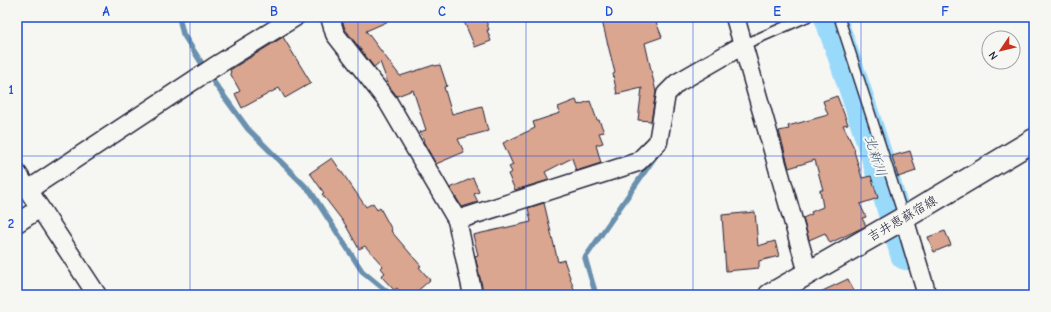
<svg xmlns="http://www.w3.org/2000/svg" width="1051" height="312" font-family="'Comic Neue','Klee One',sans-serif">
  <rect width="100%" height="100%" fill="#f6f6f2"/>
  <filter id="ink" filterUnits="userSpaceOnUse"><feTurbulence type="fractalNoise" baseFrequency=".025" numOctaves="2"/><feDisplacementMap in="SourceGraphic" scale="8" xChannelSelector="R" yChannelSelector="G"/><feConvolveMatrix kernelMatrix="1 2 1 2 8 2 1 2 1" color-interpolation-filters="sRGB"/></filter>
  <g filter="url(#ink)">
    <g fill="none" stroke-linecap="round" stroke-linejoin="round">
      <g stroke="#6990ae" stroke-width="5.5">
        <path d="M179,17L183,34L215,84L248,129L311,192L362,271L391,295"/>
        <path d="M596,295L585,258L659,151"/>
      </g>
      <path stroke="#99dafb" stroke-width="32" d="M830,17C858,95 883,174 906,254"/>
    </g>
    <g fill="#dba690" stroke="#22223b">
      <path d="M341,17H398L366,31L400,76L434,65L435,66L440,65L447,86L444,87L452,114L482,106L488,131L458,139L464,152L436,164L423,141L424,140L420,132L426,130L413,90L397,96L389,86L380,62L374,67L345,29Z"/>
      <path d="M462,17H485L489,30H487L491,41L475,47Z"/>
      <path d="M601,17H654L662,37L645,43L656,92L651,121L638,120L642,88L617,94L613,74L615,73Z"/>
      <path d="M283,37L311,83L285,98L279,88L242,108L235,94L240,91L230,73L231,72L230,70Z"/>
      <path d="M837,96L848,124L843,125L855,150L854,151L862,178L871,176L878,198L860,204L866,217L862,218L866,226L830,243L825,233L809,240L803,218L812,214L811,212L823,207L820,190H823L815,160L789,168L779,131L789,129L788,126L828,115L823,101Z"/>
      <path d="M576,100L578,105L590,101L597,120H599L604,132L599,133L603,143L596,145L601,163L576,171L572,158L545,172L549,180L515,190L508,174L512,172L509,167L513,165L503,143L535,128L533,122L560,113L558,107Z"/>
      <path d="M910,151L916,171L898,177L892,156Z"/>
      <path d="M332,158L366,207L373,203L377,210L380,208L392,230L391,231L421,266L419,267L430,280L413,295H403L397,288L394,290L381,276L385,273L381,268L383,266L365,246L359,249L345,224L322,194L324,193L310,173Z"/>
      <path d="M473,178L479,192L474,194L478,202L462,207L450,188Z"/>
      <path d="M544,203L558,262L564,260L576,295H484L475,256L478,255L473,235L531,222L528,208Z"/>
      <path d="M755,212L758,246L775,241L779,256L759,261V268L726,271L722,215Z"/>
      <path d="M945,231L951,245L934,252L928,237Z"/>
      <path d="M848,279L855,295H814Z"/>
    </g>
    <g fill="none" stroke-linecap="round" stroke-linejoin="round">
      <g stroke="#22223b" stroke-width="12">
        <g id="lane">
          <path d="M839,17L904,218"/>
          <path d="M743,45L807,17"/>
        </g>
      </g>
      <g stroke="#22223b" stroke-width="21">
        <g id="street">
          <path d="M330,17L335,34L388,102L457,220L473,295"/>
          <path d="M735,17L808,273"/>
          <path d="M17,173L97,295"/>
          <path d="M28,190L214,67L295,17"/>
          <path d="M904,218L927,295"/>
          <path d="M457,220L638,162L658,142L666,94L677,83L743,45"/>
          <path d="M17,223L40,208"/>
        </g>
      </g>
      <g stroke="#22223b" stroke-width="25">
        <path id="secondary" d="M770,295L904,218L1034,140"/>
      </g>
      <use href="#lane" stroke="#f6f6f2" stroke-width="9"/>
      <use href="#street" stroke="#f6f6f2" stroke-width="18"/>
      <use href="#secondary" stroke="#f6f6f2" stroke-width="22"/>
    </g>
  </g>
  <path fill="none" stroke="#1d4ed8" stroke-width="1" stroke-opacity="0.55" d="M190,17V295M358,17V295M526,17V295M693,17V295M861,17V295M17,156H1034"/>
  <g text-anchor="middle" stroke-width="4" stroke-linejoin="round" paint-order="stroke">
    <g font-size="13" fill="#22223b" stroke="#f6f6f2">
      <text transform="translate(902 218) rotate(-30)" y="5">吉井恵蘇宿線</text>
    </g>
    <g font-size="14" font-style="italic" fill="#465975" stroke="#f6f6f2">
      <text transform="translate(876 156) rotate(72)" y="5">北新川</text>
    </g>
  </g>
  <rect width="1051" height="312" fill="none" stroke="#f6f6f2" stroke-width="44"/>
  <g transform="translate(1001 50) rotate(235)"><circle r="19" fill="#f6f6f2" stroke="#a1a1a9"/>
  <path d="M0-3L7 15L0 10L-7 15Z" fill="#c8321e"/>
  <text y="-6" font-size="11" font-weight="bold" text-anchor="middle" fill="#22223b">N</text>
  </g>
  <rect x="22" y="22" width="1007" height="268" fill="none" stroke="#1d4ed8" stroke-width="1.5"/>
  <g font-size="13" text-anchor="middle" font-weight="bold" fill="#1d4ed8">
    <text x="106" y="16">A</text>
    <text x="274" y="16">B</text>
    <text x="442" y="16">C</text>
    <text x="609" y="16">D</text>
    <text x="777" y="16">E</text>
    <text x="945" y="16">F</text>
    <text x="11" y="94">1</text>
    <text x="11" y="228">2</text>
  </g>
</svg>
